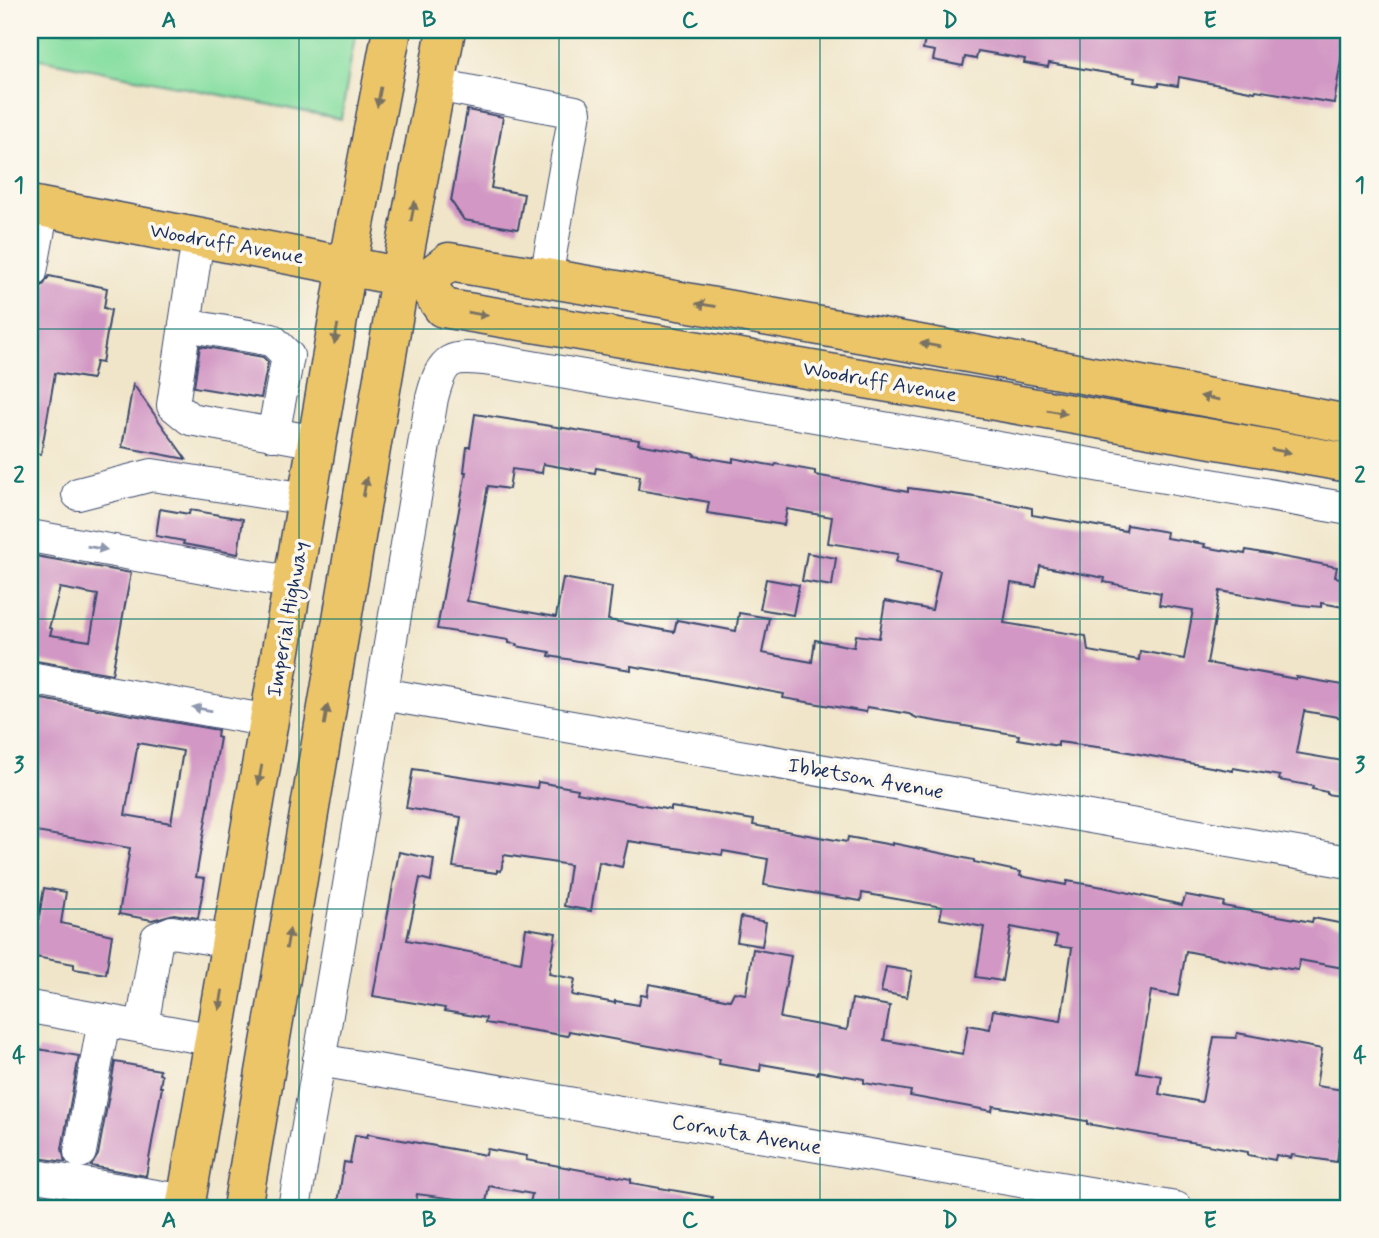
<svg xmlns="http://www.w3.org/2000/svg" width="1379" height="1238" font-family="Mynerve,sans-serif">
  <rect width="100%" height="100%" fill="#fbf7ec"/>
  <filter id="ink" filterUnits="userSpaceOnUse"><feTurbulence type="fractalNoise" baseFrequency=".0143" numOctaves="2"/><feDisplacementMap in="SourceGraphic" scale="14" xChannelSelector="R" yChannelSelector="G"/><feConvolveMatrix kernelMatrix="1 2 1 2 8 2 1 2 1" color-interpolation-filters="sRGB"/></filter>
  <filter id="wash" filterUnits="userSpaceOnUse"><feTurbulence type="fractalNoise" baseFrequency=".00686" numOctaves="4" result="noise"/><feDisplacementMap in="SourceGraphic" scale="28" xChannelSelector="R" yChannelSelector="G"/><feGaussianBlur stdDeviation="1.57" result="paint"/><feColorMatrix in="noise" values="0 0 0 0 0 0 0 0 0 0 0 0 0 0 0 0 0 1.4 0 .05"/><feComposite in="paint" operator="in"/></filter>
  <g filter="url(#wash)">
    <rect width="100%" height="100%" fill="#f0e5c9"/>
    <path fill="#89dfa3" stroke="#528780" stroke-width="2" d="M30,30H356L341,119L30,57Z"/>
    <g id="blocks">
      <g fill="#d297c4" fill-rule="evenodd">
        <path d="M927,30H1346L1334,103L1256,90L1255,92L1179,77L1178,86L1159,83V86L1134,82L1135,78L1049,63L1048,67L1024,63L1025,59L978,51L976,59L965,57L963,66L933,60L935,51L923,49Z"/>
        <path d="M467,110L503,117L491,188L524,194L518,229L464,220L451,201Z"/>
        <path d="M49,276L107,288L104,308L111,310L102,363L96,362L92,379L55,373L41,454L30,453V382L39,329L30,327V290L38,289L44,284Z"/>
        <path d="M200,346L263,357L268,362L261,398L194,387Z"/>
        <path d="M133,384L152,411L186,459L122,447Z"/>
        <path d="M475,414L639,440L638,444L695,454L694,456L733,462V458L775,466L776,464L815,471V475L908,492V488L975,497L1032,508V515L1126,531L1127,525L1167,532L1166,538L1205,544L1204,547L1245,554L1246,550L1337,567L1335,577L1349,580V608L1321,603V607L1301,605L1220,591L1207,663L1296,679V677L1349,686V719L1304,711L1296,753L1349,762V798L1327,794V792L1312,789L1313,786L1279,780L1280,776L1233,768V771L1112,749L1058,742V746L1018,739L1019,735L917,718L909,714L867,707L866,712L783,698L784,694L655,670L631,666V670L549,656L550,652L516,646L517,644L509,643V640L437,629L466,472H464L467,447H470ZM543,464L595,473L596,468L640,476L638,490L709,502L707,513L784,525L787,509L832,517L828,543L898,554L896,562L940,571L932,610L885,601L879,638L856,635L854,647L815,640L812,662L762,653L769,618L739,613L736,631L677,620L674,632L608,620L612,587L563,578L556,617L467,601L488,486L509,489L512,469L542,473ZM1040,566L1105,578L1104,582L1161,593L1159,605L1193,610L1184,659L1140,651L1139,660L1088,651L1086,636L1004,623L1011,583L1036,587Z"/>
        <path d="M160,509L189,514L190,510L243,519L238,554L183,544L184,541L156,536Z"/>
        <path d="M807,553L836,558L832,586L802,581Z"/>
        <path d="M30,555L131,573L112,674L30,660ZM60,588L98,595L90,641L50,635L52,629L49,628Z"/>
        <path d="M766,579L799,585L793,615L760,609Z"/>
        <path d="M30,697L218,730L217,737L220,738L196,877L205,878L198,918L174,914L152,920L119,914L130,848L30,831ZM138,743L183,751L171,823L125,815Z"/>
        <path d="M413,769L537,788L538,782L578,789L577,793L671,810V807L754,820L753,825L847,842L848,837L892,845V843L974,860V862L1021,872L1020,876L1066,885L1067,881L1103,887L1182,905L1186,895L1224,902L1223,906L1312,922L1313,918L1349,925V969L1299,960L1298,970L1271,966L1270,968L1186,951L1178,996L1151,991L1137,1072L1162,1076L1159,1094L1202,1102L1214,1037L1236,1038L1237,1033L1322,1049L1316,1086L1344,1090L1343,1094L1349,1095V1134H1347L1346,1138L1340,1137L1337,1162L1292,1155L1291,1158L1276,1155L1275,1160L1248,1155V1152L1087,1124V1121L993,1106L992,1111L910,1096L911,1091L864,1083V1079L818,1071V1074L761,1064L760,1071L719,1064L720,1059L569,1031L568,1036L485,1023L486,1018L444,1011L445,1008L373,996L399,852L434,859L431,881L420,878L407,940L521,962L526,928L556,933L549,974L575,979L572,995L615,1003V1001L639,1005L641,995L647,996L649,984L730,1000L734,992L746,994L753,949L791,956L780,1018L847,1030L852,999L890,1006L884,1040L963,1054L968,1025L990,1029L993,1010L1061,1021L1072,948L1055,946L1057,936L1011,927L1002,981L976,977L984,927L940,919L942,907L862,893L861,901L764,885L768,859L723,851L722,855L628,841L622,867L599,862L591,911L564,906L570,865L504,855L501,871L497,870V873L453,867L461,817L406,808Z"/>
        <path d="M44,888L66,892L61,923L112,935L106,974L74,969V964L30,956V921L38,923Z"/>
        <path d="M741,917L766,922L762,946L737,942Z"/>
        <path d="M886,967L912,971L907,997L881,992Z"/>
        <path d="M38,1049L79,1056L62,1149L65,1162L30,1157V1065H32L35,1053H38Z"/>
        <path d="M115,1062L160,1070L159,1074L162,1075L160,1087H162L146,1176L91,1166L98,1155Z"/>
        <path d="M368,1134L486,1155L487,1149L527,1156L526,1160L631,1179V1183L712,1197L711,1208H558L530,1203L532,1194L489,1186L486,1203L417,1194L415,1207L383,1201L382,1208H362L338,1204L344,1162L350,1163L355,1135L367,1137Z"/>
        <path d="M30,1194L118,1208H30Z"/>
      </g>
    </g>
  </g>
  <g filter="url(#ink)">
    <use href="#blocks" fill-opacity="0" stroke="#3b4a6e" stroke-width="2"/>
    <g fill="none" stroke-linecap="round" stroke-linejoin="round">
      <g stroke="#3b4a6e" stroke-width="34">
        <g id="minor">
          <path d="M437,85L575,112L546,278"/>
          <path d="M198,238L173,405L190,419L317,442"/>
          <path d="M31,272L43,207"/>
          <path d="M185,325L272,340L288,356L273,435"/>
          <path d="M78,494L152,475L307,499"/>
          <path d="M30,536L294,583"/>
          <path d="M30,678L270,721"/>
          <path d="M382,694L1349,862"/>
          <path d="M30,1007L215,1040"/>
          <path d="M142,1027L157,938L172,932L231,942"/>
          <path d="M319,1060L1176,1208"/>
          <path d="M80,1152L104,1020"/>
          <path d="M30,1175L187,1201"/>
          <path d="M294,1208L432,398C443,356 450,355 492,360L1349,509"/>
        </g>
      </g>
      <g stroke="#3b4a6e" stroke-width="41">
        <g id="major">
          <path d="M30,205L424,281L449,262C750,311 1049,368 1349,424"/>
          <path d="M424,281L443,308L990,400L1349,463"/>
          <path d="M185,1208L347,267L392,30"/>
          <path d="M242,1208L400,278L446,30"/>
        </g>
      </g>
      <use href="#minor" stroke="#fff" stroke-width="32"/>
      <use href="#major" stroke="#edc569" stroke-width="38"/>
    </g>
    <defs><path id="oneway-solid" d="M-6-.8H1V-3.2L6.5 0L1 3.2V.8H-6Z" transform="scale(1.75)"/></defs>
    <g fill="#797263">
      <use href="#oneway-solid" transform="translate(379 97) rotate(101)"/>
      <use href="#oneway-solid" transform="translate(413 211) rotate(-79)"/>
      <use href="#oneway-solid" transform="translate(706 305) rotate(-171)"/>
      <use href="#oneway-solid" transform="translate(478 314) rotate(10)"/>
      <use href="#oneway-solid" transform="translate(336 334) rotate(100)"/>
      <use href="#oneway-solid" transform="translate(930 345) rotate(-170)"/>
      <use href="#oneway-solid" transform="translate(1210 398) rotate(-169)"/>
      <use href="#oneway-solid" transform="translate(1057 412) rotate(10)"/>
      <use href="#oneway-solid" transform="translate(1281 451) rotate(10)"/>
      <use href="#oneway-solid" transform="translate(365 487) rotate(-80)"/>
      <use href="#oneway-solid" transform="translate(326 715) rotate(-80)"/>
      <use href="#oneway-solid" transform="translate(260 775) rotate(100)"/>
      <use href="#oneway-solid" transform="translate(288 939) rotate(-80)"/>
      <use href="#oneway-solid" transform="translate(221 1000) rotate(99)"/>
    </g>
    <g fill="#8d97ae">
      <use href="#oneway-solid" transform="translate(97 548) rotate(10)"/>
      <use href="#oneway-solid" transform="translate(202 709) rotate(-170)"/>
    </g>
  </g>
  <path fill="none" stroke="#0f766e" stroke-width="2" stroke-opacity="0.55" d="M299,30V1208M559,30V1208M820,30V1208M1080,30V1208M30,329H1349M30,619H1349M30,909H1349"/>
  <g text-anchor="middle" stroke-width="7" stroke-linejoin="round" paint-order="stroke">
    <g font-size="21" fill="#1b2f5e" stroke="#fbf7ec">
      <text transform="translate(227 243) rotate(10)" y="7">Woodruff Avenue</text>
      <text transform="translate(880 381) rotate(10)" y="7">Woodruff Avenue</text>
      <text transform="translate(287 619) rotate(-80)" y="7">Imperial Highway</text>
      <text transform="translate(866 778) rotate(10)" y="7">Ibbetson Avenue</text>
      <text transform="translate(747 1134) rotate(10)" y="7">Cornuta Avenue</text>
    </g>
  </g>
  <rect width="1379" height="1238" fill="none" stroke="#fbf7ec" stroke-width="77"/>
  <rect x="38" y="38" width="1302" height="1162" fill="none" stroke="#0f766e" stroke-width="2.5"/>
  <g font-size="23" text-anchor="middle" font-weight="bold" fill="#0f766e">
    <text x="169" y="27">A</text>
    <text x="429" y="27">B</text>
    <text x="690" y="27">C</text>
    <text x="950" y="27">D</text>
    <text x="1210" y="27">E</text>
    <text x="19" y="192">1</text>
    <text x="1360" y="192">1</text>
    <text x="19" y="482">2</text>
    <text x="1360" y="482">2</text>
    <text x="19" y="772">3</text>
    <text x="1360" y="772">3</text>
    <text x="19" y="1062">4</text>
    <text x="1360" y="1062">4</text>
    <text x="169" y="1227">A</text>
    <text x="429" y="1227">B</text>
    <text x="690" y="1227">C</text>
    <text x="950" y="1227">D</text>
    <text x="1210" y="1227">E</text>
  </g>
</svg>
